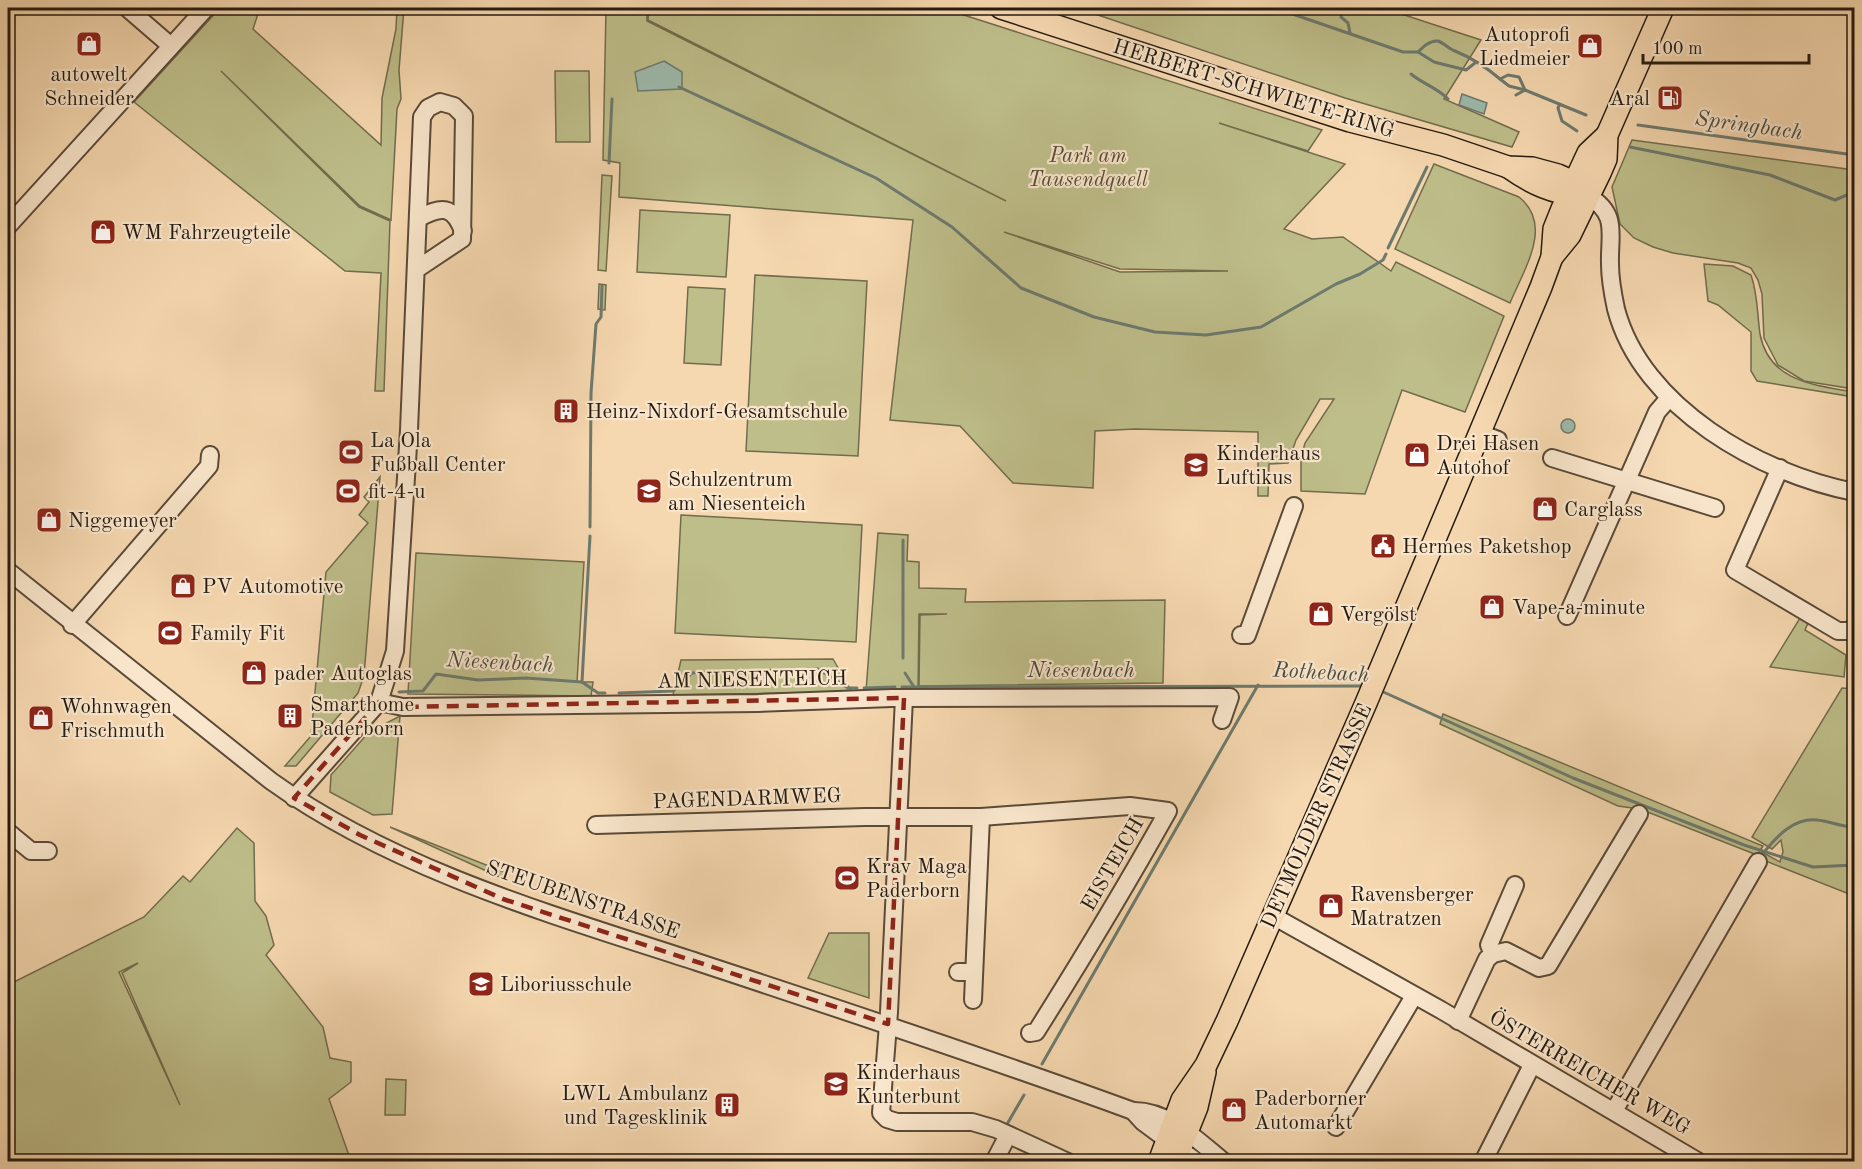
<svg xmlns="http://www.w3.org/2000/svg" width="1862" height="1169" font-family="'Old Standard TT',serif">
  <rect width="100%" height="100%" fill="#f6d8b0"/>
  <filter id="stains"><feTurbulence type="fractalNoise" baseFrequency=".00333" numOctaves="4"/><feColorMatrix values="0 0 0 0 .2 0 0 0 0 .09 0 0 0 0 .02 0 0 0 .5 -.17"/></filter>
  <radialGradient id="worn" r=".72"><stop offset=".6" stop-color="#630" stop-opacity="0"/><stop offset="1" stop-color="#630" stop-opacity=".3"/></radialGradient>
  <g fill="#bebe8a" stroke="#726c4d" stroke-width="1.5" fill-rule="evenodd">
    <path d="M220,8H260L253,29L381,145L382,98L396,29L397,8H404L399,70L401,99L397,109L391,220L360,206L221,71L359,207L390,221L384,391H375L381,273L345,271L134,102Z"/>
    <path d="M606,8H647V21L1006,201L648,20L649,8H942L1322,130L1308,151L1219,123L1345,164L1284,229L1312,239L1343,237L1391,271L1396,262L1504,316L1465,412L1402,390L1365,494L1301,491V457L1305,443L1334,399H1320L1296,440L1288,463L1269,464L1268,496H1258V432L1135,429L1095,431L1093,488L1013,483L960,426L890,420L913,220L619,197L620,163L603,160ZM1004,232L1120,269L1228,271L1120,272Z"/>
    <path d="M1077,8H1383L1481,40L1444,99L1519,132L1512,147L1345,98Z"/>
    <path d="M555,71H589L590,142H556Z"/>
    <path d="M1632,140L1854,170V389L1804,381L1778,365L1764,338L1762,294L1758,280L1751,268L1738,263L1673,253L1653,247L1634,238L1620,224L1612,187Z"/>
    <path d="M1434,164L1519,197C1554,225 1524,269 1510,303L1395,249Z"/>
    <path d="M602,175L612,176L606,271L598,270Z"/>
    <path d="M640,210L730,215L726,277L637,272Z"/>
    <path d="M1704,264L1733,266L1751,275C1758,295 1757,313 1760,334C1769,382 1815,385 1854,392V397L1757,381L1751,371V332L1718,305L1708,301Z"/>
    <path d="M755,275L867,281L858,456L746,451Z"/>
    <path d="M599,284L606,285L605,310L598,309Z"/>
    <path d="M688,287L725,289L721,365L684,363Z"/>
    <path d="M380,477L364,676L358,693L296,766H285L311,736L326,572L368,523L359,515L369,502L364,497Z"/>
    <path d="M681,515L862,525L856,642L675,633Z"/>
    <path d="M878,533L908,535L907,561L919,562V588L966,589L965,602L1165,600L1163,683L919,686L920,615L947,614H919L918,692L866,691Z"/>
    <path d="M416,553L584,562L577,682H593L591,696L408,694Z"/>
    <path d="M1800,618L1808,623L1805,630L1846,655L1844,677L1770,667Z"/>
    <path d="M833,659L852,692L673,695L681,660Z"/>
    <path d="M1842,688L1854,689V896L1758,858L1762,852L1780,862L1783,852L1781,840L1772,849L1752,837Z"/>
    <path d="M1443,714L1763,846L1757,855L1640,809L1618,806L1440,724Z"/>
    <path d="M400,716L392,814L373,815L330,792L331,775L369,732Z"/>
    <path d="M390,827L504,872V879Z"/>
    <path d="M237,828L254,843L255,901L266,916L274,945L266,955L323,1027L330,1058L351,1062V1082L329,1099L351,1161H8V985L144,917L183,876L190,882ZM138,963L122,973L180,1105L119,972Z"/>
    <path d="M829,933H869V998L808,978Z"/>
    <path d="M386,1079L406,1080L405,1115H385Z"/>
  </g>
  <g fill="#9dbaac" stroke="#6d7a6e" stroke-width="1.5">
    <path d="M664,61L682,72V89L638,91L635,72Z"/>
    <path d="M1462,94L1487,103L1484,114L1459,105Z"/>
    <circle cx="1568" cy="426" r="7"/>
  </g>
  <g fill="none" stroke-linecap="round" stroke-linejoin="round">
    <g stroke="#6d7a6e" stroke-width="3">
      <path d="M1275,8L1403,52H1418C1423,47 1430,40 1438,41C1444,43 1449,49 1455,51C1472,58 1486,67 1500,79L1508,75L1519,77L1525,90L1586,115"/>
      <path d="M1334,8L1341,11V17L1348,23L1350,33"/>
      <path d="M1297,15L1311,8L1322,10L1326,8"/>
      <path d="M1418,52L1434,62L1466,70L1475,63"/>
      <path d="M1411,74C1423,84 1438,88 1448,99"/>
      <path d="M1500,79L1509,86L1525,90"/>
      <path d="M679,87L876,178L952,227L1021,288L1094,317L1155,332L1206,335L1261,327L1336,284L1360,274L1383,260L1386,254"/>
      <path d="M1516,95L1525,90"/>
      <path d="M1560,104L1558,108L1562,121L1577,131"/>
      <path d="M1638,125L1854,155"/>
      <path d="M1630,147L1770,175L1835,200L1854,192"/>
      <path d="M609,163L612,99"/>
      <path d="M1388,248L1427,167"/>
      <path d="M590,527L591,393L596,324L601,317L602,286"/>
      <path d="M903,658V540"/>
      <path d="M905,673L914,687"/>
      <path d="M582,682L590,536"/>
      <path d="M902,687L1364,686"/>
      <path d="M864,688L895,687"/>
      <path d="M1379,690L1573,778L1744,845L1813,867L1854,865"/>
      <path d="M399,692L423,691L436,674L478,680L526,678L582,682L598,693H605"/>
      <path d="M619,693L673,691L692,673L818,669L848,688H857"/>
      <path d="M1765,851C1778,835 1794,818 1817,820C1829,821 1841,827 1854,827"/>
      <path d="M1042,1064L1258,685"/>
      <path d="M1006,1126L1024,1095"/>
    </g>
    <g stroke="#5a4a38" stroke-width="20">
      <g id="minor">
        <path d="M127,8L171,46"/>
        <path d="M1588,196C1619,214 1609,234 1610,264C1610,279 1613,295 1616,309C1642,408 1761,474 1854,492"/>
        <path d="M419,218C441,206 453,205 463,231"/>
        <path d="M8,226L206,8"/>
        <path d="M1479,433L1498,440"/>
        <path d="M1552,458L1715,508"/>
        <path d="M1780,468L1735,570L1838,631H1849L1854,627"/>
        <path d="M8,571L271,781C395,870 553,915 697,962C843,1010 988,1058 1133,1111C1168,1110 1198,1141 1224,1162"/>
        <path d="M1567,616L1657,412L1669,398"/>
        <path d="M72,625L209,466L210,455"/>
        <path d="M1241,635H1247L1294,506"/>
        <path d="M904,698L889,1012L881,1113L887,1119L897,1122H972L996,1129L1068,1162"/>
        <path d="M379,702L403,707L758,703L892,698L1230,697L1222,720"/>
        <path d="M294,798L379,702L395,651L409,430L422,117L428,108L440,102L454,106L464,116L462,239L417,269"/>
        <path d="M596,825L865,817H981L1130,806L1168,811C1126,886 1082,959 1036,1032L1030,1033"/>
        <path d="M8,832L31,851H48"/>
        <path d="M1273,916L1441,1010L1699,1162"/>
        <path d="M1493,954L1489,945L1515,885"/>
        <path d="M958,972H974"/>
        <path d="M973,1000L981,817"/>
        <path d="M1458,1021L1487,959L1493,954L1506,951L1539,968L1548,966L1639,814"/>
        <path d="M1133,1111L1143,1122L1197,1162"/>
        <path d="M1614,1111L1758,862"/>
        <path d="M1336,1127L1414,996"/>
        <path d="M994,1162L1008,1135"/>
        <path d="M1483,1162L1532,1065"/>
      </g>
    </g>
    <g stroke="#261b10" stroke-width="24">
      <g id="major">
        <path d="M1001,8L1350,121L1443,145L1508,167L1532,168L1558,175L1574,182L1588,196"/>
        <path d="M1508,167C1532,184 1552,193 1582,196"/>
        <path d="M1552,257L1570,235L1600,173L1606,159L1607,135L1663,8"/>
        <path d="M1159,1162L1182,1100L1206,1065L1227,1021L1366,703L1541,287L1552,257L1554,229L1562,209L1588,153L1607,135"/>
        <path d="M1175,1162L1197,1107L1205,1072"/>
      </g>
    </g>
    <use href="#minor" stroke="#f9e6cc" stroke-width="16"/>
    <use href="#major" stroke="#f6d8b0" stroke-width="21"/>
  </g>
  <path fill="none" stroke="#8f2418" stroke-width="4.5" stroke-dasharray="12 8" stroke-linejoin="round" d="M904,698L888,1024L503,899L360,835L294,798L379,702L403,707Z"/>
  <defs>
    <g id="shop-square" transform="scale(1.35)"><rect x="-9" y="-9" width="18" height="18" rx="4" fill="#8f2418" stroke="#f9e6cc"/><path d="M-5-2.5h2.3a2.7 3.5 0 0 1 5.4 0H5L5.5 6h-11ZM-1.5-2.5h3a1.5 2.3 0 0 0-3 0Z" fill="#fff"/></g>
    <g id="fuel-square" transform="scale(1.35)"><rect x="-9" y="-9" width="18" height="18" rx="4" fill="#8f2418" stroke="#f9e6cc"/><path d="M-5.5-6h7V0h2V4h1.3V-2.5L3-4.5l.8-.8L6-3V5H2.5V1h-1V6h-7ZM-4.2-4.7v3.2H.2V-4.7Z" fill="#fff"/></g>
    <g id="building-square" transform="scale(1.35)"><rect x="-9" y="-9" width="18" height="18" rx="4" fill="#8f2418" stroke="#f9e6cc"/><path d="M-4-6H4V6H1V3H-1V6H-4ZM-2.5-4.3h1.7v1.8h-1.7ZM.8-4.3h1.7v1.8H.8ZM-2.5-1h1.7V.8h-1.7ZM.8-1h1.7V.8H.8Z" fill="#fff"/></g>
    <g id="stadium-square" transform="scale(1.35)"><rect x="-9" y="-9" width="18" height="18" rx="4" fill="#8f2418" stroke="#f9e6cc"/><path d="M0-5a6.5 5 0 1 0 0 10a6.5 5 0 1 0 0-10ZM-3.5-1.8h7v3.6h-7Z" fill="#fff"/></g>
    <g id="school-square" transform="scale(1.35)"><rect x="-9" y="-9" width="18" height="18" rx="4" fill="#8f2418" stroke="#f9e6cc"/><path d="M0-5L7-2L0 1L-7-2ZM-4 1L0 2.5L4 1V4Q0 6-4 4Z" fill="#fff"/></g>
    <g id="civic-square" transform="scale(1.35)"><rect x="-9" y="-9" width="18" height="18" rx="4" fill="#8f2418" stroke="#f9e6cc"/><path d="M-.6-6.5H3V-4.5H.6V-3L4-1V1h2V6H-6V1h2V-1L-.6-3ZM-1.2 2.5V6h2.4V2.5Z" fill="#fff"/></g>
  </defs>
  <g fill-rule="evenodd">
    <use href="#shop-square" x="89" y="44"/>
    <use href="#shop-square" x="1590" y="46"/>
    <use href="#fuel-square" x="1670" y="98"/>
    <use href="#shop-square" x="103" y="232"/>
    <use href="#building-square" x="566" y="411"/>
    <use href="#stadium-square" x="351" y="452"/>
    <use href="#shop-square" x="1417" y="455"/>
    <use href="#school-square" x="1196" y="465"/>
    <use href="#stadium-square" x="348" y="491"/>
    <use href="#school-square" x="649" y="491"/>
    <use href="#shop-square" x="1545" y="509"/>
    <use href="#shop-square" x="49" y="520"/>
    <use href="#civic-square" x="1383" y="546"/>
    <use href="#shop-square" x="183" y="586"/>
    <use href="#shop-square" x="1492" y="607"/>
    <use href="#shop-square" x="1321" y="614"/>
    <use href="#stadium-square" x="170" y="633"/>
    <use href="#shop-square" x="254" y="673"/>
    <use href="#building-square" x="290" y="716"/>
    <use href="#shop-square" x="41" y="718"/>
    <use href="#stadium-square" x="847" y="878"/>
    <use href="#shop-square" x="1331" y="906"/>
    <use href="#school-square" x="481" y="984"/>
    <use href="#school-square" x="836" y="1084"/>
    <use href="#building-square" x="727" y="1105"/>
    <use href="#shop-square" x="1234" y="1110"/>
  </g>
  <g text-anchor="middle" stroke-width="4.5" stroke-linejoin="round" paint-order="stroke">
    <g font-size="21" fill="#261b10" stroke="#f9e6cc" text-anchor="start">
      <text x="1570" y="41" text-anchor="end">Autoprofi<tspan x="1570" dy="24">Liedmeier</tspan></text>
      <text x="89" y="81" text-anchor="middle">autowelt<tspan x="89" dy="24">Schneider</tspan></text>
      <text x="1650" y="105" text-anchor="end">Aral</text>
      <text x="122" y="239">WM Fahrzeugteile</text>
      <text x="586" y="418">Heinz-Nixdorf-Gesamtschule</text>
      <text x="370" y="447">La Ola<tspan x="370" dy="24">Fußball Center</tspan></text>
      <text x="1436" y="450">Drei Hasen<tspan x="1436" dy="24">Autohof</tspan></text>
      <text x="1216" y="460">Kinderhaus<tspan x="1216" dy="24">Luftikus</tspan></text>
      <text x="668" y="486">Schulzentrum<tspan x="668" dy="24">am Niesenteich</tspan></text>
      <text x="368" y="498">fit-4-u</text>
      <text x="1564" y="516">Carglass</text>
      <text x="68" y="527">Niggemeyer</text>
      <text x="1402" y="553">Hermes Paketshop</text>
      <text x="202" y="593">PV Automotive</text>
      <text x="1512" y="614">Vape-a-minute</text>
      <text x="1340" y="621">Vergölst</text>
      <text x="190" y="640">Family Fit</text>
      <text x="274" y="680">pader Autoglas</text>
      <text x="310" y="711">Smarthome<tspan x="310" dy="24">Paderborn</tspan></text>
      <text x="60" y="713">Wohnwagen<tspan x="60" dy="24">Frischmuth</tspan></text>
      <text x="866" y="873">Krav Maga<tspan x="866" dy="24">Paderborn</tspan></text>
      <text x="1350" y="901">Ravensberger<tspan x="1350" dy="24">Matratzen</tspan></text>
      <text x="500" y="991">Liboriusschule</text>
      <text x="856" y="1079">Kinderhaus<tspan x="856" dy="24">Kunterbunt</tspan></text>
      <text x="708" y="1100" text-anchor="end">LWL Ambulanz<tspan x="708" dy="24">und Tagesklinik</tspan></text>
      <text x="1254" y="1105">Paderborner<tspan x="1254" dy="24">Automarkt</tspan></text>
    </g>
    <g font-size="21" fill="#261b10" stroke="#f9e6cc">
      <text transform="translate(1254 88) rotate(17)" y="7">HERBERT-SCHWIETE-RING</text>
      <text transform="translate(752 679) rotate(-1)" y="7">AM NIESENTEICH</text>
      <text transform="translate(747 798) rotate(-2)" y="7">PAGENDARMWEG</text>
      <text transform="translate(1316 816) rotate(-66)" y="7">DETMOLDER STRASSE</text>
      <text transform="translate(1112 864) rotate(-60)" y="7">EISTEICH</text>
      <text transform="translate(583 899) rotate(19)" y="7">STEUBENSTRASSE</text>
      <text transform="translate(1590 1072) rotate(30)" y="7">ÖSTERREICHER WEG</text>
    </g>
    <g font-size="21" font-style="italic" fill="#544c35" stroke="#f9e6cc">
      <text x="1088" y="162">Park am<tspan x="1088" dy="24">Tausendquell</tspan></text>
    </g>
    <g font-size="22" font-style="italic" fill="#4a4b3f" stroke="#f9e6cc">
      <text transform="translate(1749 124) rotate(8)" y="8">Springbach</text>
      <text transform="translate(500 661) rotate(3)" y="8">Niesenbach</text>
      <text x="1081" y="677">Niesenbach</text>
      <text transform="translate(1321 671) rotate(3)" y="8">Rothebach</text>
    </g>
  </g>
  <rect width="1862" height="1169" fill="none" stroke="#f6d8b0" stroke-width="30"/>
  <rect x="9" y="9" width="1844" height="1151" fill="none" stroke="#261b10" stroke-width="3"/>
  <rect x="15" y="15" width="1832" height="1139" fill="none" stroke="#261b10" stroke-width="1.5"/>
  <path d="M1643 54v9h166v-9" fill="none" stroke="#261b10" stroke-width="3"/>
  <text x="1652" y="54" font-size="18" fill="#261b10" stroke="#f9e6cc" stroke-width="4.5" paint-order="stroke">100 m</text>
  <rect width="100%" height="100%" filter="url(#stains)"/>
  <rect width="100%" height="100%" fill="url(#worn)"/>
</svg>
